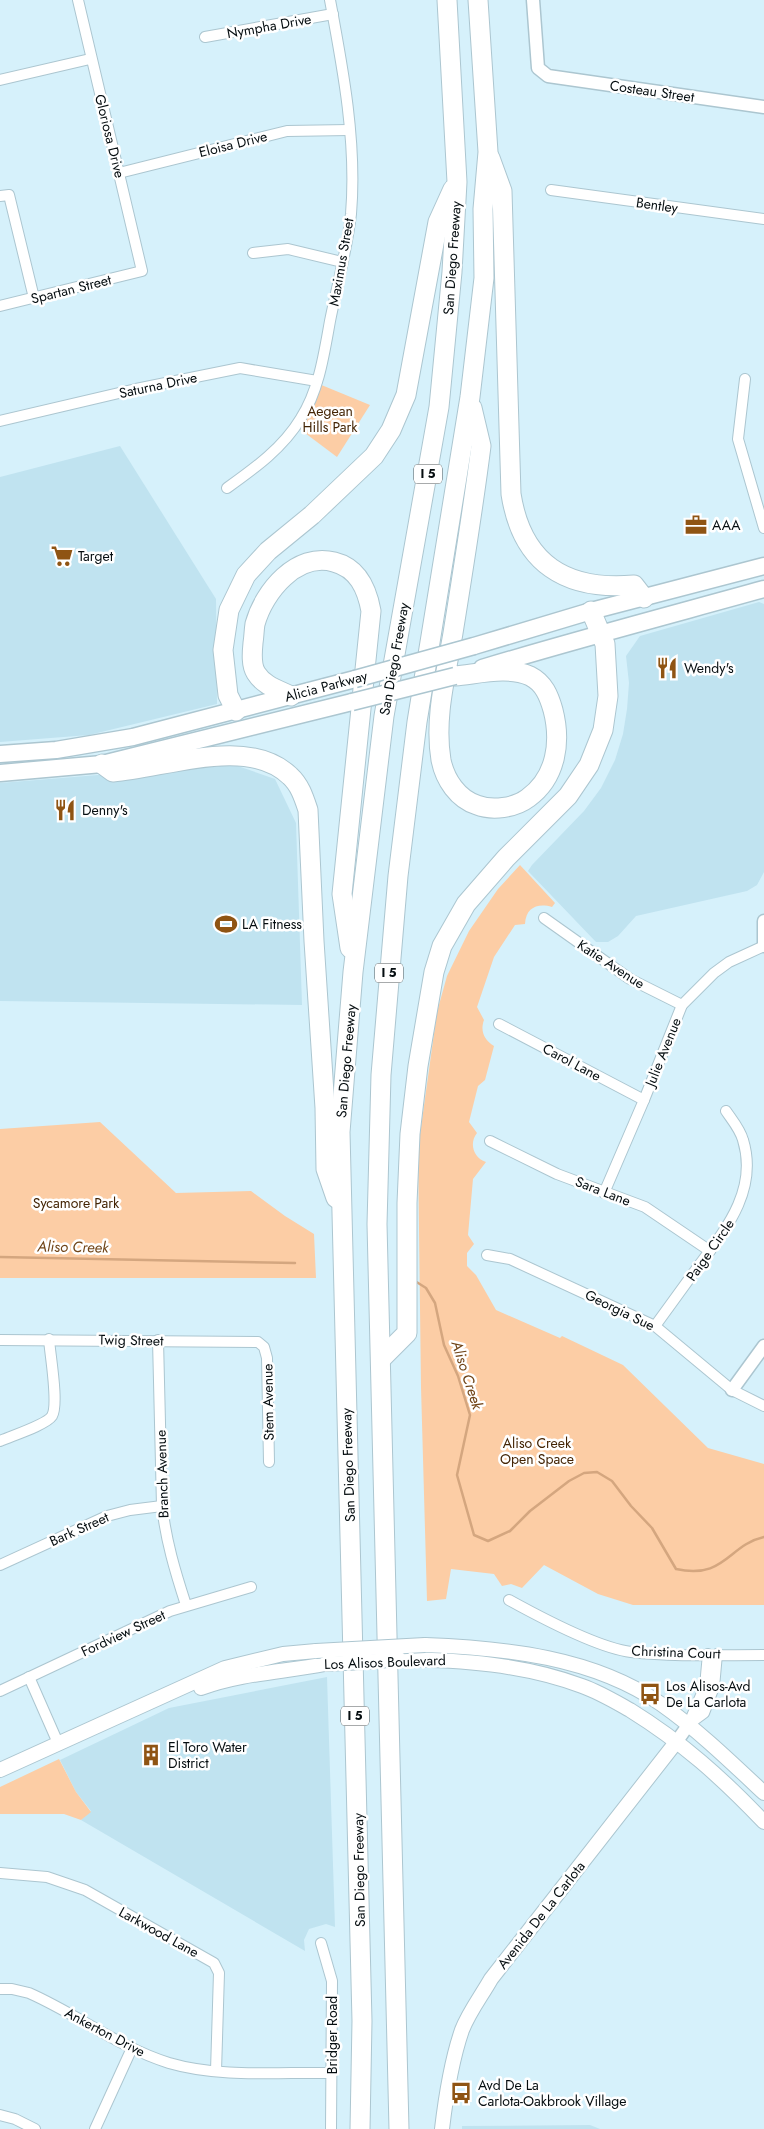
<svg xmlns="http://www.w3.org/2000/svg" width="764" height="2129" font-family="Jost,sans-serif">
  <rect width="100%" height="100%" fill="#d6f1fb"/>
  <g fill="#c0e3f0">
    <path d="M120,446L216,599L217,704L89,735L0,742V477Z"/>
    <path d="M759,602L764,604V872L757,885L747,891L636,916L618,936L608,942H596L528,871L532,865L584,811L601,788L615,760L623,734L627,709L629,683L626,656L640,636Z"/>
    <path d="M232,764L275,779L296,823L302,1005L0,1001V783Z"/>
    <path d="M327,1677L335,1927L326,1924L309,1929L304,1940L305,1951L81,1820L91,1811L76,1792L60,1760L169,1708Z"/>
    <path d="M590,2125L600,2129H462V2126Z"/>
  </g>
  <g fill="#fccda5">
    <path d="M319,384L370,405L337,457L297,427Z"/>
    <path d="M520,865L555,903L552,907C538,903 526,907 525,924L515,925L494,957L477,1007L484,1020C480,1031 484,1040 494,1046L485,1080L478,1086L469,1122L477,1133C469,1143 473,1158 486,1162L473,1179L468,1235L474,1244L467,1253V1266L476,1275L496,1310L560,1338L562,1336L623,1365L708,1448L764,1464V1605H633L598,1594L544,1565L522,1588L511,1584L502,1586L494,1574L451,1569L446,1599L427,1601L421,1387L418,1149L437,1012L447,976L469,931L498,889Z"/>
    <path d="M100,1122L176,1193L251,1191L285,1216L314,1234L316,1278H0V1129Z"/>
    <path d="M59,1759L76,1792L91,1812L81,1820L64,1814H0V1787Z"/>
  </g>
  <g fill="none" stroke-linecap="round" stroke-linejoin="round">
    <g stroke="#d4a67f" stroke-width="2.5">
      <path d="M0,1257L295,1263"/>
      <path d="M415,1281L426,1288L435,1303L444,1345L458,1376L470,1415L457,1475L474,1535L488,1541L510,1531L530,1511L569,1481L584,1473L597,1472L612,1481L631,1506L652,1528L676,1569C725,1580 728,1545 764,1537"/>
    </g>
    <g stroke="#acc6d0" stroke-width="12">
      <g id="minor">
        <path d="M205,37L333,14"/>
        <path d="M0,80L90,59"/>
        <path d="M119,173L287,131L349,130"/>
        <path d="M551,190L764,219"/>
        <path d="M0,196L9,195L34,298"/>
        <path d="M253,253L288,249L342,262"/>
        <path d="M0,306L142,271L78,0"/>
        <path d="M745,379L738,439L764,528"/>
        <path d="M0,421L136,389L240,368L317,381"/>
        <path d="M227,488C255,468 283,448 301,418C319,390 324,354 330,321C337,286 347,250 351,214C357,143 343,69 330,0"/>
        <path d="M544,918L630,979L682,1005"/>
        <path d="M499,1024L644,1100"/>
        <path d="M490,1141L557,1174L645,1207L710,1251"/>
        <path d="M604,1193L644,1100L682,1005L714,973L729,962L764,946"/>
        <path d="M487,1255L510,1259L655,1326L732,1390L764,1406"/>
        <path d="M655,1326C670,1305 685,1285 700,1264C727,1228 758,1189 743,1140C740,1129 732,1120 726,1111"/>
        <path d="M0,1340L258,1342L264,1347L267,1358L269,1462"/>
        <path d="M158,1340L162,1506C166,1541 175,1571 186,1605"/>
        <path d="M0,1441C11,1436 46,1425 52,1416C59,1404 50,1355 49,1339"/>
        <path d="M0,1565L107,1516L130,1510L162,1506"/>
        <path d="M509,1600C538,1616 599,1648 631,1652C674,1657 720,1655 764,1655"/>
        <path d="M29,1677L58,1743"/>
        <path d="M0,1691L170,1611L251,1587"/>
        <path d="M689,1723L705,1686L708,1654"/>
        <path d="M689,1724L704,1713L714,1687L717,1654"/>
        <path d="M0,1873L47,1877L85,1890L214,1963L219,1973L216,2071"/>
        <path d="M321,1943L332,1981L331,2129"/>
        <path d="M0,1989H12L29,1993C77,2014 118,2047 169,2063C220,2078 279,2072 332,2073"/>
        <path d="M0,2115L15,2119L35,2129"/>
        <path d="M95,2129L132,2048"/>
      </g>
    </g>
    <g stroke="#acc6d0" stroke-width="15">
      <g id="tertiary">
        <path d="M533,0L538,68L548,76L764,107"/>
        <path d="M764,921V946"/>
        <path d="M732,1390L764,1346"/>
        <path d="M677,1741L689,1724"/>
      </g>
    </g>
    <g stroke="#acc6d0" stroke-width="16">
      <g id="secondary">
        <path d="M425,1645C505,1648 593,1657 661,1704C698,1730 731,1762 764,1793"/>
        <path d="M399,1659C461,1660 523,1664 582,1686C599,1692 614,1701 630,1710C683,1743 721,1777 764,1822"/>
        <path d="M201,1688C242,1673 284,1672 325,1664"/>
        <path d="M0,1770L225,1668L283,1654L316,1651"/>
        <path d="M442,2129C446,2095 451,2062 462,2030C469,2012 482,1995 491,1979L677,1741"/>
      </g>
    </g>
    <g stroke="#acc6d0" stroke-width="19">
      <g id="primary">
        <path d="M474,646L591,611L764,566"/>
        <path d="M482,668C575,640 670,615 764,589"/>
        <path d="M0,754L56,750L133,737L355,679"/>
        <path d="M0,773L102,764L352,702"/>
      </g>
    </g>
    <g stroke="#acc6d0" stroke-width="21">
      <g id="motorway">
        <path d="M490,158L502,191L511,494C522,564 566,591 634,585L644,598"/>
        <path d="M455,676C478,674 509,666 530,676C544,683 549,696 553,710C561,741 557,777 528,798C515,808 492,811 477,805C458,799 445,780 441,760C434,718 446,675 453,633C463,571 473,509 481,446L472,408"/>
        <path d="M291,696C279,690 264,686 256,673C251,665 252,653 253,643C254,637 254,630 255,624C264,591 297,552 334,562C358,568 367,589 371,611L342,894L350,948"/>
        <path d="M236,711L228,695L223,650L229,610L246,575L268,551L312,515L374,456L391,430L406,395L438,222L453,189"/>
        <path d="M102,764L113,772C166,768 247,735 290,776C300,785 304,798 308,810L314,941L325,1108L326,1169L336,1198"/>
        <path d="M381,1359L407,1333V1203L410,1134L418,1066L434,972L442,946L466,904L506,858L568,796L589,765L603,730L608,696L605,644L591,611"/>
        <path d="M360,2129L362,2021L340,1132L353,972L384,716L439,407L452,272L457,182L447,0"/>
        <path d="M399,2129L377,1224L381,1075L398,876L417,722L470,397L484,278L483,209L488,152L478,0"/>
      </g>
    </g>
    <use href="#minor" stroke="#fff" stroke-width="10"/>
    <use href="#tertiary" stroke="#fff" stroke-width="12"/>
    <use href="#secondary" stroke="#fff" stroke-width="14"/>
    <use href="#primary" stroke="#fff" stroke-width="16"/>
    <use href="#motorway" stroke="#fff" stroke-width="19"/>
    <g stroke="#acc6d0" stroke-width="16" stroke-linecap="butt">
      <g id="secondary-bridge">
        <path d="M316,1651L425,1645"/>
        <path d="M366,1662L399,1659"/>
        <path d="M325,1664L364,1662"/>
      </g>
    </g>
    <g stroke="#acc6d0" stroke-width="19" stroke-linecap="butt">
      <g id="primary-bridge">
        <path d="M355,679L474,646"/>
        <path d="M352,702L455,676"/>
      </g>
    </g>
    <use href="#secondary-bridge" stroke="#fff" stroke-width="14"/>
    <use href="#primary-bridge" stroke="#fff" stroke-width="16"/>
  </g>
  <defs>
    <g id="office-bare" transform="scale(1.725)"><path d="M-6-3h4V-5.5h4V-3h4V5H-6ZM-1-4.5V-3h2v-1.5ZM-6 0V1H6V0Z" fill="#8f5413" stroke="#fff" stroke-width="2.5" paint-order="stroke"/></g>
    <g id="supermarket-bare" transform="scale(1.725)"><path d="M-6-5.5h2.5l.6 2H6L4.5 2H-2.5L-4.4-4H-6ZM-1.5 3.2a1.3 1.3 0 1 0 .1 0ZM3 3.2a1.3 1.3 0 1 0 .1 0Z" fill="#8f5413" stroke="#fff" stroke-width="2.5" paint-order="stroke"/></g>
    <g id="restaurant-bare" transform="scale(1.725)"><path d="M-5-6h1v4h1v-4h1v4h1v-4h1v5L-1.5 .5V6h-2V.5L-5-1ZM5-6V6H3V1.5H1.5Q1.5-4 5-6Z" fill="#8f5413" stroke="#fff" stroke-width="2.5" paint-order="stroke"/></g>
    <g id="stadium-bare" transform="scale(1.725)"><path d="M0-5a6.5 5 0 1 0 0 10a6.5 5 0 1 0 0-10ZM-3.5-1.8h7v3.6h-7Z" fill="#8f5413" stroke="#fff" stroke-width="2.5" paint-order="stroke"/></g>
    <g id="bus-bare" transform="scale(1.725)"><path d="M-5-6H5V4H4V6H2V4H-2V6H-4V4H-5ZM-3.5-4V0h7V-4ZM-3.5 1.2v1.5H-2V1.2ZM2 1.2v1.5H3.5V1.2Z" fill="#8f5413" stroke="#fff" stroke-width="2.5" paint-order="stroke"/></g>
    <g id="building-bare" transform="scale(1.725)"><path d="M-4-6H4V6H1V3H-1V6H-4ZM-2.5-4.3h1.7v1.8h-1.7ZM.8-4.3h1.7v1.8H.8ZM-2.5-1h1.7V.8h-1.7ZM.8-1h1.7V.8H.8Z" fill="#8f5413" stroke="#fff" stroke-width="2.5" paint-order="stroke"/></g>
  </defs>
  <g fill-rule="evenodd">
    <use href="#office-bare" x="696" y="525"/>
    <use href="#supermarket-bare" x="62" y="556"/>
    <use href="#restaurant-bare" x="667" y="668"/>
    <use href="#restaurant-bare" x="65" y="810"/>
    <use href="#stadium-bare" x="226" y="924"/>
    <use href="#bus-bare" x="650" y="1694"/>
    <use href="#building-bare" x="151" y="1755"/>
    <use href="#bus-bare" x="461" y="2093"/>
  </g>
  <g text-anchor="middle" stroke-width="5" stroke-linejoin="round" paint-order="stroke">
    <g fill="#fff" stroke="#505658" stroke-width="1">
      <rect x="414" y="464.5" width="28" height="19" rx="4"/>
      <rect x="375" y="963.5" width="28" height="19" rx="4"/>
      <rect x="341" y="1706.5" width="28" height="19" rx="4"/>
    </g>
    <g font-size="12" font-weight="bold" fill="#050d10">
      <text x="428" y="478">I 5</text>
      <text x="389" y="977">I 5</text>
      <text x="355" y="1720">I 5</text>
    </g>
    <g font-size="14" fill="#050d10" stroke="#fff">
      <text transform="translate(269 26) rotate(-10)" y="5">Nympha Drive</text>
      <text transform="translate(652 91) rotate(8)" y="5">Costeau Street</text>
      <text transform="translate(110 136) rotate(76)" y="5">Gloriosa Drive</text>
      <text transform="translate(233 144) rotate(-14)" y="5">Eloisa Drive</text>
      <text transform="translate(657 205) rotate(8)" y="5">Bentley</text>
      <text transform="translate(452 258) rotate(-86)" y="5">San Diego Freeway</text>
      <text transform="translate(341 262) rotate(-80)" y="5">Maximus Street</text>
      <text transform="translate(71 289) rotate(-14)" y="5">Spartan Street</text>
      <text transform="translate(158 385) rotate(-12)" y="5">Saturna Drive</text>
      <text transform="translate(394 659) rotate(-80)" y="5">San Diego Freeway</text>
      <text transform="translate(326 686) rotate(-15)" y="5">Alicia Parkway</text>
      <text transform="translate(611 964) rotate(33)" y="5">Katie Avenue</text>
      <text transform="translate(663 1052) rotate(-68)" y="5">Julie Avenue</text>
      <text transform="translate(346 1061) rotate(-85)" y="5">San Diego Freeway</text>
      <text transform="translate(572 1062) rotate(28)" y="5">Carol Lane</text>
      <text transform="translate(603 1191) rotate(21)" y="5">Sara Lane</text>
      <text transform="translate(710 1250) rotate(-55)" y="5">Paige Circle</text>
      <text transform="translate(620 1310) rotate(26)" y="5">Georgia Sue</text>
      <text transform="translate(131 1340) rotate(1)" y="5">Twig Street</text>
      <text transform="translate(268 1402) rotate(-91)" y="5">Stem Avenue</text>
      <text transform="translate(348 1465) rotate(-92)" y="5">San Diego Freeway</text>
      <text transform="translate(162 1474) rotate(-92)" y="5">Branch Avenue</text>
      <text transform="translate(79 1529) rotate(-24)" y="5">Bark Street</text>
      <text transform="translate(123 1633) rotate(-25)" y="5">Fordview Street</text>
      <text transform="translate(676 1652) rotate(2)" y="5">Christina Court</text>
      <text transform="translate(385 1662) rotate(-2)" y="5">Los Alisos Boulevard</text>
      <text transform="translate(359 1870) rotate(-91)" y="5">San Diego Freeway</text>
      <text transform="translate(541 1915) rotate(-52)" y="5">Avenida De La Carlota</text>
      <text transform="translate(159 1932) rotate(29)" y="5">Larkwood Lane</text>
      <text transform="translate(105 2032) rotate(28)" y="5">Ankerton Drive</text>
      <text transform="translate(332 2035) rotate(-90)" y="5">Bridger Road</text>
    </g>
    <g font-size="14" fill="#432404" stroke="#fff">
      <text x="330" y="416">Aegean<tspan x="330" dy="16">Hills Park</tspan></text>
      <text x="76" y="1208">Sycamore Park</text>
      <text x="537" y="1448">Aliso Creek<tspan x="537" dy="16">Open Space</tspan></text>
    </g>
    <g font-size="14" fill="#050d10" stroke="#fff" text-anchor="start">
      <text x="712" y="530">AAA</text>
      <text x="78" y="561">Target</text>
      <text x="684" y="673">Wendy's</text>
      <text x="82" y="815">Denny's</text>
      <text x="242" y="929">LA Fitness</text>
      <text x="666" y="1691">Los Alisos-Avd<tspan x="666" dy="16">De La Carlota</tspan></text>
      <text x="168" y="1752">El Toro Water<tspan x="168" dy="16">District</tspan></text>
      <text x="478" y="2090">Avd De La<tspan x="478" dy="16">Carlota-Oakbrook Village</tspan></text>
    </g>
    <g font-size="15" font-style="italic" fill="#704417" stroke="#fff">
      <text transform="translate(73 1247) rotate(1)" y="5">Aliso Creek</text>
      <text transform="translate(467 1375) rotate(72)" y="5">Aliso Creek</text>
    </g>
  </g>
</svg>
